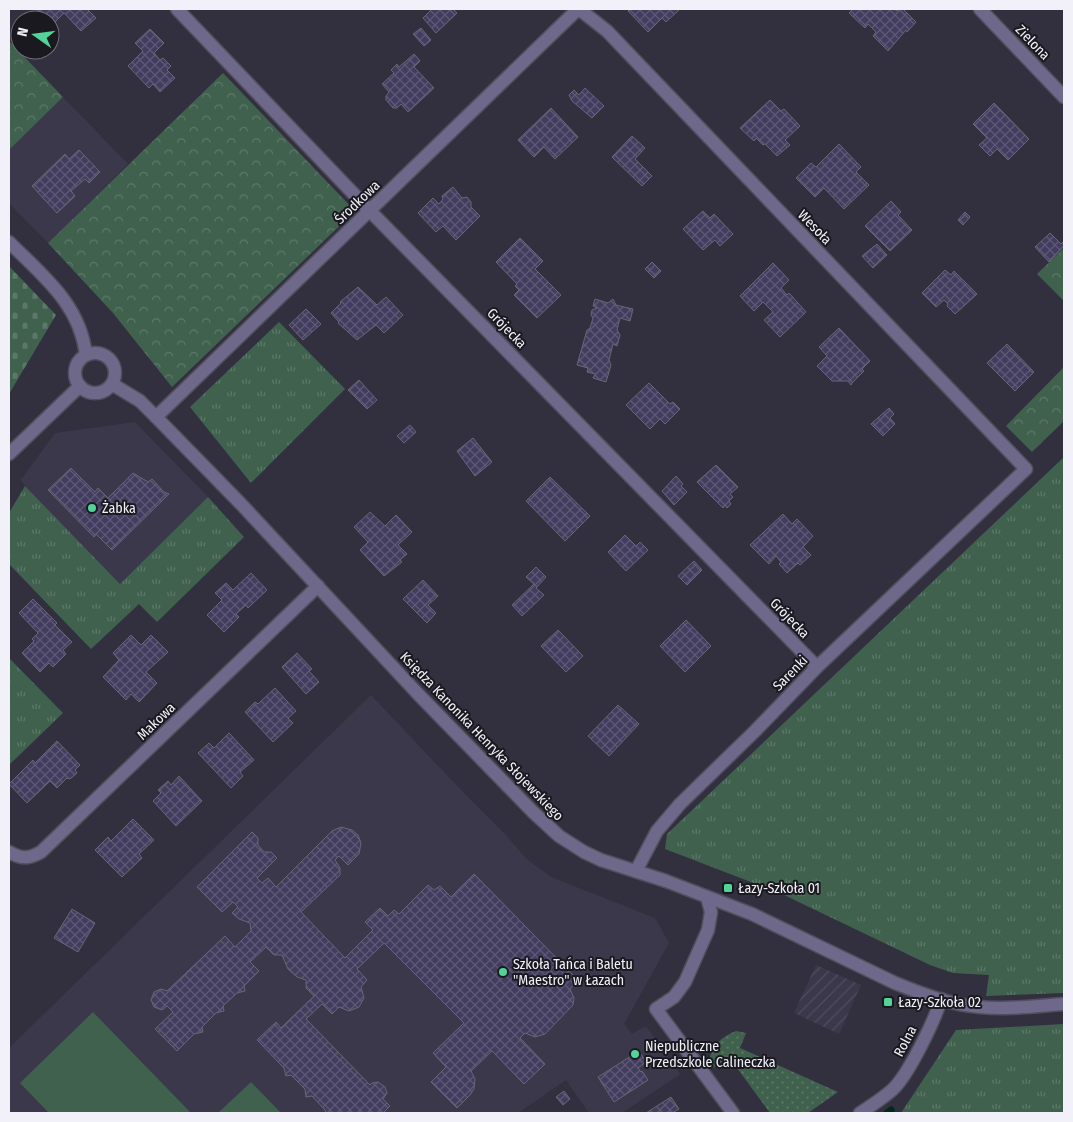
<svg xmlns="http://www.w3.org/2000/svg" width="1073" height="1122" font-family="'Fira Sans Condensed',sans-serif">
  <defs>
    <pattern id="industrial-furrows" width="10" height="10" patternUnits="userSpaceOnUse" patternTransform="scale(1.25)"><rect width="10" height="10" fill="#3b384b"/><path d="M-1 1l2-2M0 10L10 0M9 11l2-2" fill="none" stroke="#4e4c5d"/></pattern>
    <pattern id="grass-tufts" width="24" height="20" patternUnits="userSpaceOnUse" patternTransform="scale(1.25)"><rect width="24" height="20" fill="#41614f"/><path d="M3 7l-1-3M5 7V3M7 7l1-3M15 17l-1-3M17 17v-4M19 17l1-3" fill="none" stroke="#5d7869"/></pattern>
    <pattern id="forest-crowns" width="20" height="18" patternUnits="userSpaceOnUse" patternTransform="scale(1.25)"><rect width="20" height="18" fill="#41614f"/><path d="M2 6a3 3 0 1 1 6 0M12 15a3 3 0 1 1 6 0" fill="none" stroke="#5d7869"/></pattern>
    <pattern id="cemetery-stones" width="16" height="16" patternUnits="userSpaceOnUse" patternTransform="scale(1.25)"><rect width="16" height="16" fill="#41614f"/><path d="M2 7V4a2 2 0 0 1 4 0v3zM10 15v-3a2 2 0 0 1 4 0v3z" fill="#5d7869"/></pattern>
    <pattern id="garden-dots" width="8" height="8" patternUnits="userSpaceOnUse" patternTransform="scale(1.25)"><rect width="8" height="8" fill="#41614f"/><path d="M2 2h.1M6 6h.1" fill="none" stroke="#5d7869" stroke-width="1.8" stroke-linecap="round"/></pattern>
    <pattern id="building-cross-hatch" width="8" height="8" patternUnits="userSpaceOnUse" patternTransform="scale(1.25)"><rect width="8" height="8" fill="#423c5e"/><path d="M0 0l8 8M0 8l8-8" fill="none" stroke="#5e5976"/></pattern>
  </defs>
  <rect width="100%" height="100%" fill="#32303e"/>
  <g fill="#3b384b">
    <path d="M63,97L128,164L48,243L9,203V150Z"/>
    <path d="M135,422L208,497L120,584L25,486L21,480L55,433Z"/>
    <path d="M371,695L460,789L502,831L528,860L551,877L655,918L669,943L624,1024L632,1034L646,1026L680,1074L679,1075L622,1113H589L566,1080L518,1113H9V1048Z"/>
  </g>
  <path fill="url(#industrial-furrows)" d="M816,965L861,985L839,1034L794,1013Z"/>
  <g fill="url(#grass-tufts)">
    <path d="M279,322L345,389L251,483L190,407Z"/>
    <path d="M1064,457V993L986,996L989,975L953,973L930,965L782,894L665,849L667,834Z"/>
    <path d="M25,486L120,584L208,497L244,537L157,622L139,604L91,649L9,564V513Z"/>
    <path d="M9,658L63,713L9,765Z"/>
    <path d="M1064,1024V1113H901L956,1030Z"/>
  </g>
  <g fill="url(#forest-crowns)">
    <path d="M9,41L63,97L9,150Z"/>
    <path d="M223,73L355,211L172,387L113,313L48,243Z"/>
    <path d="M1064,248V301L1037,274Z"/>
    <path d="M1064,367V421L1032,452L1006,426Z"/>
  </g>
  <path fill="url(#cemetery-stones)" d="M9,266L56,315L9,394Z"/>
  <path fill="url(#garden-dots)" d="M736,1031L746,1033L740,1048L838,1092L808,1113H770L729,1057L713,1068L709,1060C713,1045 721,1037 736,1031Z"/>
  <g fill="#41614f">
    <path d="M93,1012L191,1113H49L20,1083Z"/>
    <path d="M251,1082L281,1113H218Z"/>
  </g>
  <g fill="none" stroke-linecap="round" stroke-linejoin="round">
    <path stroke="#002917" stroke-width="7" d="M887,1113L891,1110"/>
  </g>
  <g fill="url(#building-cross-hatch)" stroke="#686675">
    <path d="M36,9H89L88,10L96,18L81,31L64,13L52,25L50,20H47Z"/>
    <path d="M432,9H453L457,13L436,33L423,18Z"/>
    <path d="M630,9H680L666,22L662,18L648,32L628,11Z"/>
    <path d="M853,9H894L897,11L899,9H903L916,22L907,32L906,30L888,51L873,36L876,32L868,24L865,28L849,13Z"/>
    <path d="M421,28L431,40L424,46L413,34Z"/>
    <path d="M150,29L164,43L154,53L160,60L163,58L171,66L167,70L175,78L160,92L153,84L149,88L128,66L143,51L135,43Z"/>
    <path d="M414,54L420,61L414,67L434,88L408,112L401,104L397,108H393L386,100V96L389,92L382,84L394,73L391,70L397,64L399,67Z"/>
    <path d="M585,88L604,106L592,118L572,101L569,95L574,90L579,95Z"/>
    <path d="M770,100L781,111L784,109L800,126L785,140L790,145L777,156L765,144L763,145L756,138L754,141L740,128Z"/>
    <path d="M994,103L1029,139L1008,160L997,149L990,156L979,145L987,138L973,124Z"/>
    <path d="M551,108L578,137L555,159L544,147L534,157L518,140Z"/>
    <path d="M632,136L645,148L635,159L652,176L642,186L612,157Z"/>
    <path d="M839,144L861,167L856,172L869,185L844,209L824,188L815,197L796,178L811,163L816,167Z"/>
    <path d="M79,150L100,172L89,183L85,179L71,191L75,196L57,213L32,186L65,154L69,159Z"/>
    <path d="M453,187L462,198L467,197L471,202V207L480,216L456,240L443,226L436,232L418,213L433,198L439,204L443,199L442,196Z"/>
    <path d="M891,201L901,212L898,215L912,230L890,251L865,226Z"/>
    <path d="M703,211L710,218L714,214L733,234L720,246L715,240L703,250L683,229Z"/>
    <path d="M965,212L970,217L963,225L958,220Z"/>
    <path d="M1050,233L1061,244L1063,242L1064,246L1049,262L1035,247Z"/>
    <path d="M520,238L543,261L535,269L561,295L537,318L514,295L519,290L515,286L517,284L496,262Z"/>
    <path d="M877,244L887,255L873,268L862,256Z"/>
    <path d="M652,262L661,271L654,278L645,269Z"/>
    <path d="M773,263L789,280L781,288L787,295L789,293L806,312L780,337L764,320L773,312L763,302L754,311L740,296Z"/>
    <path d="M945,270L951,275L954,271L977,294L955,314L947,306L948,304L944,300L936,307L922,293Z"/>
    <path d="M358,287L377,305L386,297L403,315L384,333L376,325L357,340L338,323L339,322L331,313L341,303L340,302Z"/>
    <path d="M595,299L608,303L613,299L616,305L633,309L630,321L620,318L617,330L620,335L617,346L613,344L609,360L611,365L606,382L593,378L595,374L587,372L588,368L577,365L587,330L590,328L593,318L591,315L592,310L597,308L593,306Z"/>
    <path d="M306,309L321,324L303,340L289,325Z"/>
    <path d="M839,328L870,361L862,369L864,371L852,383L851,385L848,381H832L817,366L827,356L819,347Z"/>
    <path d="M1007,344L1034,372L1015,391L987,363Z"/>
    <path d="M359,380L377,400L367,409L348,390Z"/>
    <path d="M649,383L670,404L673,402L680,409L665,424L660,419L650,429L626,405Z"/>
    <path d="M889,408L894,414L890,418L895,424L883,436L871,424Z"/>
    <path d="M410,425L416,432L404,443L397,436Z"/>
    <path d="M473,438L492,462L475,476L457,451Z"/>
    <path d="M716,465L738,487L730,494L733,497L729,501L731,504L727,508L725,505L723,508L697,482Z"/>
    <path d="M71,468L95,492L98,488L108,498L133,473L148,482L152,479L164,492L169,494L112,550L96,534L94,537L48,490Z"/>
    <path d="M676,476L683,484L681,486L687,492L674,505L662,491Z"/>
    <path d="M550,477L590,516L565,541L526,501Z"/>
    <path d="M370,512L385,526L396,515L412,532L398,545L407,554L400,560L402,562L384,576L360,550L368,542L354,527Z"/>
    <path d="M783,514L792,524L797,519L813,536L803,547L811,555L800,565L798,563L787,573L779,564L781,562L776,556L769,564L750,545Z"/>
    <path d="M625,535L636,546L640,542L648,550L626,571L608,552Z"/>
    <path d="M694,561L702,570L687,585L678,576Z"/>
    <path d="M536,567L546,577L536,588L544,595L522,616L512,605L534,584L526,577Z"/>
    <path d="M251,573L267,590L248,608L246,605L236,614L239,617L224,632L207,615L222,600L215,593L226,583L233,590Z"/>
    <path d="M423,580L438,596L428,605L436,613L427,623L403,599Z"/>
    <path d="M33,599L57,623L55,625L72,642L63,650L66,654L53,667L49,663L40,672L22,653L34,641L32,639L38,633L19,613Z"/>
    <path d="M686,620L711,646L685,672L660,646Z"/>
    <path d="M558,630L583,656L566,672L541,646Z"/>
    <path d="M131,635L141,645L151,635L168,652L146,672L157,683L139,702L131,694L126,700L103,677L119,660L113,653Z"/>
    <path d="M297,653L312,669L309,671L319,682L306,694L282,667Z"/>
    <path d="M275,688L296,711L288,718L293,723L273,742L245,712L255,702L258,704Z"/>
    <path d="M618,705L639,724L609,756L588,736Z"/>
    <path d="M229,733L254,760L240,772L243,776L231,788L198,753L209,743L214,748Z"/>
    <path d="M57,741L80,765L75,770L77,773L70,779L67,778L57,788L50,781L27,803L9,784L33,760L35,763Z"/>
    <path d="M179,776L202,801L176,826L153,801L161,793L158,790L168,781L171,785Z"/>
    <path d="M133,819L154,840L139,854L142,858L122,877L95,850L108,837L111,841Z"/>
    <path d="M341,827L352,830L358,835L361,843L359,854L348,865L339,856L335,860L340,868V875L301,912L345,958L373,930L365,922L380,908L388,916L394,910L399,914L428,885L434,890L440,886L451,897L474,874L578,980L570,989L574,998L573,1005L545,1034L535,1037L525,1033L520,1038L545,1064L524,1084L492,1051L471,1071L475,1079L474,1089L470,1095L457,1108L431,1082L446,1067L433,1053L464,1023L384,943L357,969L367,980L361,987L364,998L359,1007L349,1011L339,1007L332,1014L322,1004L306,1019L370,1085L372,1083L378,1082L385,1087L387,1093L383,1099L390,1106L383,1113H326L325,1110L312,1096L306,1097L305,1089L291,1075L286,1076L284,1068L257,1040L276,1022L281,1028L314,996L306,988V980L297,977L288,969L282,955H274L266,947L250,962L259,971L244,986L245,991L237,993L223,1006L224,1011L216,1013L202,1027L203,1032L194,1034L177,1051L155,1029L173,1012L167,1006L162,1010L154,1007L151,1000L154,992L161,989L167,991L225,936L235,947L251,931L250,923L239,919L232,913L238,907L233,902L222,912L197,887L252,832L258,838V845L264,852H271L277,858L257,878L262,883L268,878L276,887L332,831Z"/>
    <path d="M72,909L95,923L78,952L54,938Z"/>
    <path d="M639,1051L646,1062L638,1068L641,1072L642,1071L648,1080L614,1102L598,1077Z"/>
    <path d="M564,1091L570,1099L563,1105L556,1097Z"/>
    <path d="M671,1097L679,1109L672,1113H646Z"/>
  </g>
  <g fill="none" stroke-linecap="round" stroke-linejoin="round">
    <g stroke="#514f5c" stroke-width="15">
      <g id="minor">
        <path d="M177,9L370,211L817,667"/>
        <path d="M579,9L607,31L1026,469L817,667L755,731L680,804L657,831L636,871"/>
        <path d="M980,9L1064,97"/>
        <path d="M9,242C43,276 80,304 86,355"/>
        <circle cx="95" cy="373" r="20"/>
        <path d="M112,384L140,401L156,417L241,504L419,695L533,812L559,836L584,852L601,860L666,881L752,914L895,983C922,994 951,1005 980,1007C1008,1010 1036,1006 1064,1004"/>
        <path d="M156,417L578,9"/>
        <path d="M9,454L80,386"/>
        <path d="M9,852C21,859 29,859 41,852L318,586"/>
        <path d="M707,897L711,912L708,930L685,982L674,997L656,1009L733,1113"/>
        <path d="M860,1113C871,1106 882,1099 892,1090C908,1076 935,1020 941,999"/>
      </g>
    </g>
    <use href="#minor" stroke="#6e698b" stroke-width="12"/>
  </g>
  <g fill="#52d397" stroke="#1a191f" stroke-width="2">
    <circle cx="92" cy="508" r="5"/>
    <rect x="723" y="883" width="10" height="10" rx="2.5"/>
    <circle cx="503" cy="972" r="5"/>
    <rect x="883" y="997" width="10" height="10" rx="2.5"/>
    <circle cx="635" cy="1054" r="5"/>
  </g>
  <g text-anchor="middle" stroke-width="4" stroke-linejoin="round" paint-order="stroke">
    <g font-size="14" fill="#f2f1fa" stroke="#1a191f">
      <text transform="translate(1033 42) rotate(46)" y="5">Zielona</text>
      <text transform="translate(357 202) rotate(-44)" y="5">Środkowa</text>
      <text transform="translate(815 227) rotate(46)" y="5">Wesoła</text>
      <text transform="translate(507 328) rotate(46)" y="5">Grójecka</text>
      <text transform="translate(790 618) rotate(46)" y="5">Grójecka</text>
      <text transform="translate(790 673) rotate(-46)" y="5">Sarenki</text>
      <text transform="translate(156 721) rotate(-44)" y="5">Makowa</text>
      <text transform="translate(482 736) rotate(46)" y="5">Księdza Kanonika Henryka Słojewskiego</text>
      <text transform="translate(905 1041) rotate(-62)" y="5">Rolna</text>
    </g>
    <g font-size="14" fill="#f2f1fa" stroke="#1a191f" text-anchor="start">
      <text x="102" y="513">Żabka</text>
      <text x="738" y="893">Łazy-Szkoła 01</text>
      <text x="513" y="969">Szkoła Tańca i Baletu<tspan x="513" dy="16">"Maestro" w Łazach</tspan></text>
      <text x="898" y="1007">Łazy-Szkoła 02</text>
      <text x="645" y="1051">Niepubliczne<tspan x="645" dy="16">Przedszkole Calineczka</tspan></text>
    </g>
  </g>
  <rect width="1073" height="1122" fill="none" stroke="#f2f1fa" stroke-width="20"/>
  <g transform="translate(35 35) rotate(284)"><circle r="24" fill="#1a191f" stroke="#706f77"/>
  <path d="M0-4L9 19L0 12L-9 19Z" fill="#52d397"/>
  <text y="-8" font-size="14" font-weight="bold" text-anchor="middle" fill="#f2f1fa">N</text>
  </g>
</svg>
